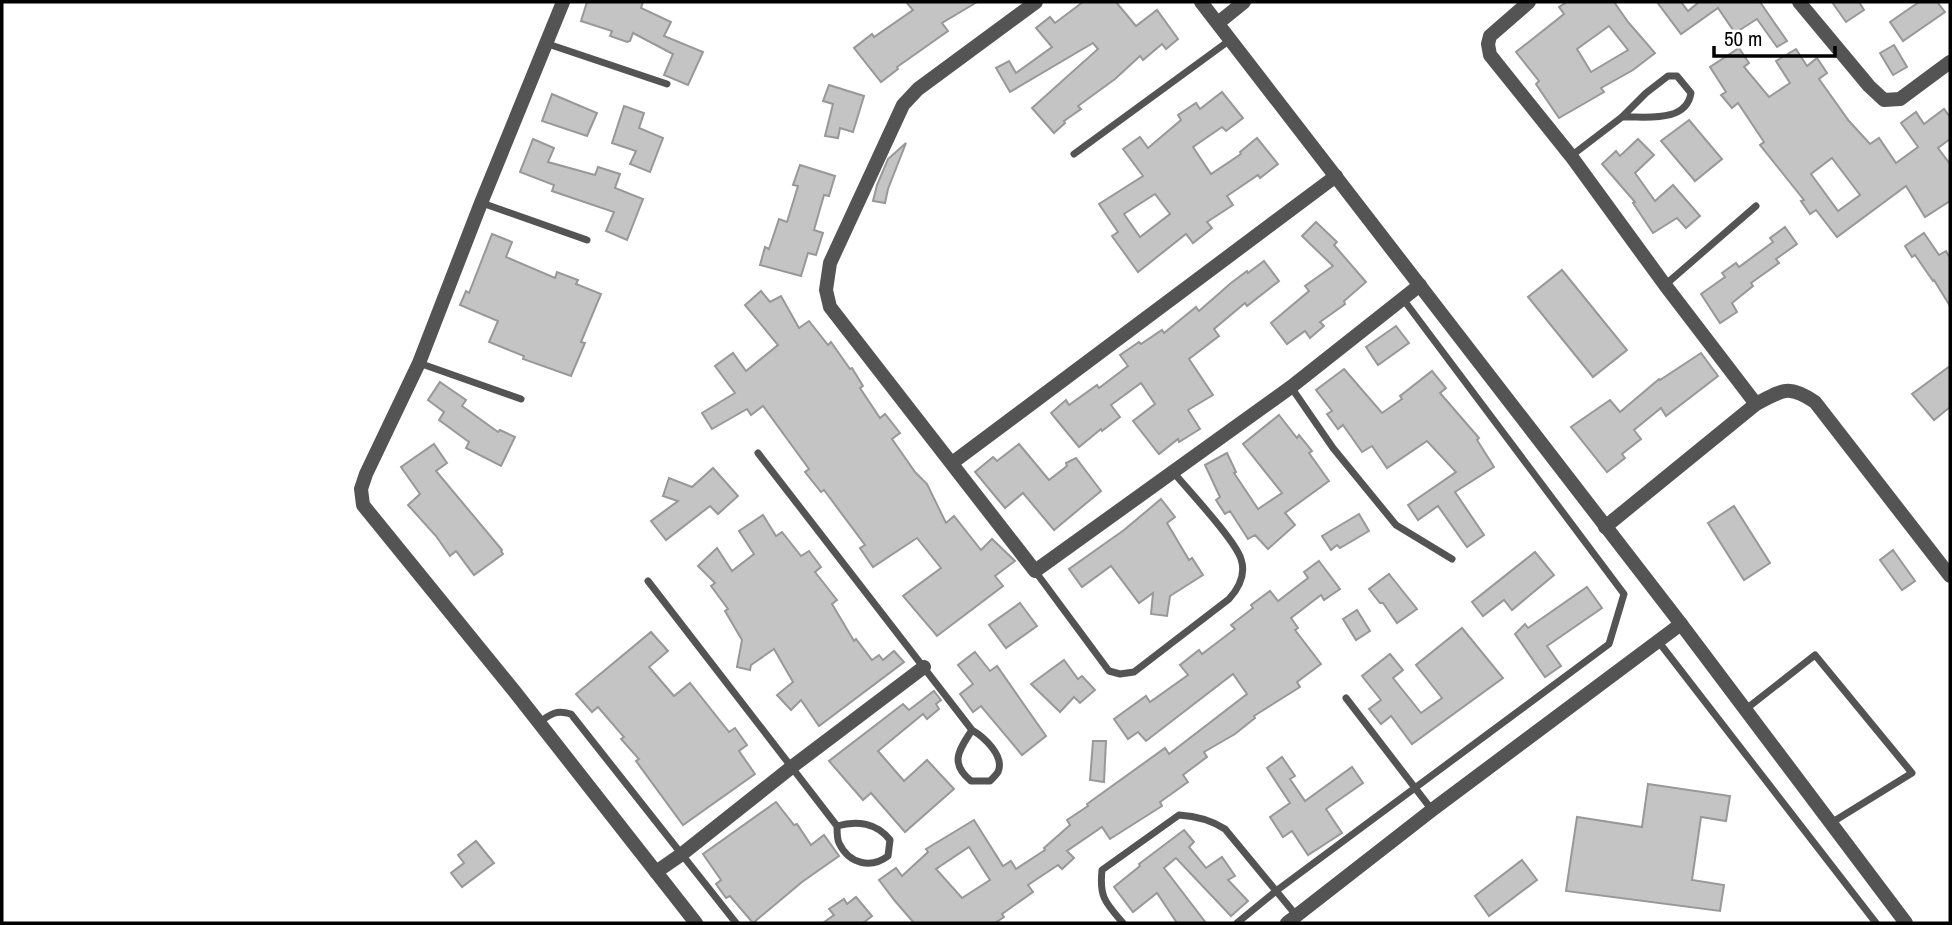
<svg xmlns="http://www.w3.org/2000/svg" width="1952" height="925" font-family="'Archivo Narrow',sans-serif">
  <rect width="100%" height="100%" fill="#fff"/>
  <g fill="#c4c4c4" stroke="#989898" stroke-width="2" fill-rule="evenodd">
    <path d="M587,2H643L641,8L671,22L664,36L703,52L688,85L664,75L673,54L633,33L630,41L627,42L610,36L612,31L581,21Z"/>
    <path d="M906,2H977L942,23L948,31L897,67L898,69L881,82L854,48L872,34L874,37L913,10Z"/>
    <path d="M1083,2H1116L1136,26L1157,10L1178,39L1166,49L1162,44L1143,60L1140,56L1115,79L1078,106L1081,109L1064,121L1065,123L1054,133L1032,108L1098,49L1093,43L1010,92L996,68L1009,61L1016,73L1052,47L1036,28L1050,17L1055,23Z"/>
    <path d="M1567,2H1614L1628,22L1655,53L1633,70L1601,88L1604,92L1559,118L1536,84L1539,81L1516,52L1564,14L1559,7ZM1609,26L1628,50L1591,72L1577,49Z"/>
    <path d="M1657,2H1681L1688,11L1699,2H1760L1787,41L1777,47L1757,19L1735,33L1718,8L1681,34Z"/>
    <path d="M1832,2H1859L1864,10L1846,22Z"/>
    <path d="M1919,2H1937L1945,12L1903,41L1890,22Z"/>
    <path d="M1894,45L1907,67L1893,75L1880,53Z"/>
    <path d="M1739,48L1749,63L1744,67L1769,97L1790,83L1776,61L1796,49L1807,66L1817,58L1827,73L1819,79L1849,121L1870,144L1879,138L1896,163L1918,147L1901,123L1916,112L1924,124L1944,109L1950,117V139L1938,148L1950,164V201L1925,217L1906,186L1837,237L1816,210L1810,214L1801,201L1804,200L1760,145L1764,142L1738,103L1732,108L1721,95L1726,92L1710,67ZM1832,158L1860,195L1838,211L1811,174Z"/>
    <path d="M829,85L864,96L853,132L840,128L838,138L825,136L833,104L823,101Z"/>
    <path d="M1222,92L1243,118L1226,131L1222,127L1193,147L1211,174L1241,154L1240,152L1257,138L1278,164L1260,178L1258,175L1227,196L1233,205L1207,222L1212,228L1193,243L1186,234L1138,272L1112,236L1118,232L1099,204L1143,176L1123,149L1140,137L1148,148L1181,120L1178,115L1196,103L1200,109ZM1155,194L1170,214L1140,237L1124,214Z"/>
    <path d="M552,94L597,113L587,136L542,121Z"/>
    <path d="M624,106L644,113L639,128L663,138L650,172L630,164L636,151L612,143Z"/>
    <path d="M1689,120L1722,159L1695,181L1661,141Z"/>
    <path d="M533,139L554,148L548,162L595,175L598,167L620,174L615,188L643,199L627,240L606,231L614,212L552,191L554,185L520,172Z"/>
    <path d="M1638,139L1654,155L1635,173L1655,201L1673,185L1700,216L1686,228L1677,218L1653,233L1633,203L1635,202L1602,164L1616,151L1620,156Z"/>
    <path d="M906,143L888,189L885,203L873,201L877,185L888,159Z"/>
    <path d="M800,165L835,176L829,196L824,195L814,230L823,233L816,255L808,253L801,276L760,265L765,247L769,249L779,219L787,222L798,186L793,185Z"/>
    <path d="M1316,222L1337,242L1334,245L1366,282L1344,301L1345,304L1320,322L1324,326L1310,338L1305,331L1287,344L1271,323L1309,291L1305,286L1333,266L1302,236Z"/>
    <path d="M1785,227L1797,244L1776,259L1779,263L1751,283L1753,286L1732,303L1737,312L1720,323L1701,294L1725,277L1722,273L1736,263L1739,267L1773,242L1770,238Z"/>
    <path d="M1924,233L1939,255L1946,251L1950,258V306L1934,280L1933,281L1915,255L1912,257L1905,246Z"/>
    <path d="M492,234L512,242L506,257L555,278L557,272L578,280L576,284L601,294L581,342L585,343L571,376L523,359L524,356L489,342L498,321L460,305L466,291L469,293Z"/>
    <path d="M1264,261L1279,281L1247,306L1245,303L1214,329L1219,336L1189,359L1213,395L1188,410L1200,429L1179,442L1178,439L1159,454L1133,421L1155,404L1141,383L1111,405L1120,417L1102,431L1101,429L1079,447L1051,413L1066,400L1069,405L1097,385L1099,388L1128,366L1120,355L1139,342L1141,344L1162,330L1164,333L1196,307L1199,311L1231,283L1247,271L1248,273Z"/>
    <path d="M1562,270L1627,350L1593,377L1528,297Z"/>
    <path d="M761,291L770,302L781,296L799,328L809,321L828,345L831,342L850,369L852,368L863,386L860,388L880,418L885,414L900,433L892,439L915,472L927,484L946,523L954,516L981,550L992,539L1015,561L995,576L1003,586L937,636L903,596L941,568L917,538L873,567L860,548L865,545L824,490L821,492L805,472L809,469L763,406L751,415L747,409L712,429L702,413L735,393L715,366L733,353L746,371L778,345L745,305Z"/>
    <path d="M1396,326L1409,343L1378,365L1366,347Z"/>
    <path d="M1701,353L1718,376L1666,416L1661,408L1634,430L1641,439L1622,454L1625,458L1607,472L1571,427L1610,400L1620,412L1659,379L1660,380Z"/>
    <path d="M1950,366V407L1934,420L1912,394Z"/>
    <path d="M1344,369L1382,413L1402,399L1400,396L1432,371L1446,388L1440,393L1479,438L1477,440L1494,467L1455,492L1484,535L1467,547L1438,506L1418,520L1408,505L1456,472L1427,441L1387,468L1372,446L1362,452L1343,425L1338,429L1327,414L1332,411L1316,390Z"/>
    <path d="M440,382L466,400L462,406L498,432L500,430L515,437L501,466L466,448L469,442L439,420L444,412L428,400Z"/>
    <path d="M1279,415L1297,438L1299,435L1312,451L1309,453L1329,481L1285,513L1295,525L1268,549L1255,535L1248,539L1230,511L1225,514L1216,500L1220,497L1205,465L1227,453L1236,472L1234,473L1258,509L1282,493L1243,444Z"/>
    <path d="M434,444L447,463L436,471L502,550L501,551L503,554L474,575L456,551L450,556L436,536L408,505L420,494L401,467Z"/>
    <path d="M1019,444L1049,480L1067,466L1066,463L1076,458L1101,491L1054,530L1023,493L1005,508L975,472L993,457L997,461Z"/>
    <path d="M713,468L738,496L718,514L710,506L666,540L651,521L678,501L663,496L669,478L692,487Z"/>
    <path d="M1161,499L1175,517L1167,523L1189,560L1192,558L1203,575L1170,596L1167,616L1151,614L1153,593L1139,603L1111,566L1082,587L1069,569L1124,530Z"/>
    <path d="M1734,506L1770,563L1744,580L1708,523Z"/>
    <path d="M1359,514L1369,531L1340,548L1337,545L1331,550L1322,536Z"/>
    <path d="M763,515L776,536L782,532L801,556L809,551L821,567L815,572L837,600L832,604L854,641L856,639L872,660L879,655L883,660L894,651L904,662L819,726L801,700L791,710L777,695L793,682L774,649L751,665L750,670L737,667L742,640L725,611L728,609L711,586L715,583L698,566L717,548L732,571L754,554L739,531Z"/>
    <path d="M1893,550L1915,581L1902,590L1880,560Z"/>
    <path d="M1535,552L1554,575L1512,610L1504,600L1483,616L1472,602Z"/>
    <path d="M1319,561L1340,589L1324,600L1321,595L1291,618L1298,628L1295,630L1321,664L1297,682L1300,687L1254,716L1255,718L1235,734L1204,752L1207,757L1183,775L1188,782L1160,802L1162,806L1110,839L1102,827L1067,851L1074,858L1062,869L1058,865L1028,885L1033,892L1002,914L1004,917L995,923H914L895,901L879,880L896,868L902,876L928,852L926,849L974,820L1003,866L1011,861L1016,869L1045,850L1044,848L1070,825L1067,820L1088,806L1087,804L1165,748L1169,754L1247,694L1233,674L1146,741L1138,732L1128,739L1114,719L1146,696L1150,702L1188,675L1180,665L1199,650L1202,654L1235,629L1231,625L1253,608L1251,605L1270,591L1278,601L1308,578L1304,572ZM969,847L990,880L962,898L936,869Z"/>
    <path d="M1389,574L1417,609L1397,623L1383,603H1380L1369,589Z"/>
    <path d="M1587,587L1602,608L1547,646L1561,666L1545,677L1515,634L1525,624L1528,628Z"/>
    <path d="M1020,603L1037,626L1006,648L989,625Z"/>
    <path d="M1357,610L1370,631L1356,640L1343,619Z"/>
    <path d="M1462,628L1503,678L1412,744L1391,716L1381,724L1369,709L1381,700L1362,676L1390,654L1403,670L1393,678L1421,713L1442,698L1416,665Z"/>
    <path d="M651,632L668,651L649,667L674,696L690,683L729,732L735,728L747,745L739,751L755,774L683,825L636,761L639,759L621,739L624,737L598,707L592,712L576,694Z"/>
    <path d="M975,652L990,671L997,666L1046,736L1022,755L981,706L973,712L960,694L973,684L958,665Z"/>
    <path d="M1064,660L1078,679L1082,676L1095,690L1080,703L1074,697L1060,712L1031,684Z"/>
    <path d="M934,691L941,700L936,704L939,709L927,719L923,714L878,751L904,781L927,760L954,789L905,832L871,793L863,800L829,761L903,704L909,710Z"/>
    <path d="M1093,741H1106L1104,782L1090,780Z"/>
    <path d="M1282,757L1295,776L1290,779L1305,801L1352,767L1363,783L1326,809L1342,833L1308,855L1292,831L1283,837L1270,817L1290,803L1267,768Z"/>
    <path d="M1648,784L1730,796L1726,821L1701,817L1692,880L1724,885L1720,911L1566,891L1577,817L1642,827Z"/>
    <path d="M776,802L794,825L797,824L811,845L824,835L839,856L802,882L753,923L730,896L726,898L716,884L721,880L703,854Z"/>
    <path d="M1184,830L1194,842L1189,847L1206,868L1222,857L1235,876L1228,880L1248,901L1231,916L1176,858L1164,868L1206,923H1177L1157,893L1133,912L1114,887L1140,866L1139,864Z"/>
    <path d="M476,841L494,863L462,887L451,873L464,863L458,855Z"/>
    <path d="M1522,860L1537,880L1489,916L1475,896Z"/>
    <path d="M856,897L872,916L863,923H823L834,915L829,909L844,899L847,904Z"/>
  </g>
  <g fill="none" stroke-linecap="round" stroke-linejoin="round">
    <g stroke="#545454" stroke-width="7">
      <path d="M548,44L667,84"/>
      <path d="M1074,154L1230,40"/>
      <path d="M1571,156L1622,117L1646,93L1668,76H1677L1691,93C1686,124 1644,116 1622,117"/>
      <path d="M482,203L587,240"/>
      <path d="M1665,285L1756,206"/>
      <path d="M419,363L521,399"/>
      <path d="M1291,387L1333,448L1396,525L1452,559"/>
      <path d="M758,453L972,730C984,737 1005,756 998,772C996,775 993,778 990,781H971C949,763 959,750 972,730"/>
      <path d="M1035,571L1109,671L1120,674L1134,672L1229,599C1239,588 1246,574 1241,559C1235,540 1189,491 1174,473"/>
      <path d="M648,581L837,826C837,831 837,839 839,843C849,864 871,869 888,856L890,840C877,823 857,820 837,826"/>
      <path d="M1658,641L1876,923"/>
      <path d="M1346,698L1432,810"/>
      <path d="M1746,709L1815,655L1912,773L1831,823"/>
      <path d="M539,723C551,713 557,710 571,714L736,923"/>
      <path d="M1123,923C1106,903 1099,898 1102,870L1179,815C1196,816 1211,820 1225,829L1296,915"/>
      <path d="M1237,923L1276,891L1609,644L1624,594L1403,299"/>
    </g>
    <g stroke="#545454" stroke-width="14">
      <path d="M563,2L481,203L419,363L366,474L361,489L363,505L515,692L696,923"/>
      <path d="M1036,2L918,89L903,105L830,263L826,290L830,307L1035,571L1291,387L1420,285"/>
      <path d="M1201,2L1681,624L1906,923"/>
      <path d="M1529,2L1490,36L1488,44L1490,55L1571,156L1665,285L1756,404"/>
      <path d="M1799,2L1869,86L1884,100L1900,99L1950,62"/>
      <path d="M1218,23L1244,2"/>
      <path d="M952,463L1336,176"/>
      <path d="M1605,527L1756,404C1783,390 1788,384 1815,402L1950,576"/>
      <path d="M656,872L682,854L793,766L924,667"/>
      <path d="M1287,923L1432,810L1681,624"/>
    </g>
  </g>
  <rect width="1952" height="925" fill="none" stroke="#000000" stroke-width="7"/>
  <path d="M1714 46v10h121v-10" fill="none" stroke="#000000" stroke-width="3.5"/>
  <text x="1724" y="46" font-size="21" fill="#000000" stroke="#ffffff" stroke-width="5" paint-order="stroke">50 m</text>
</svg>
